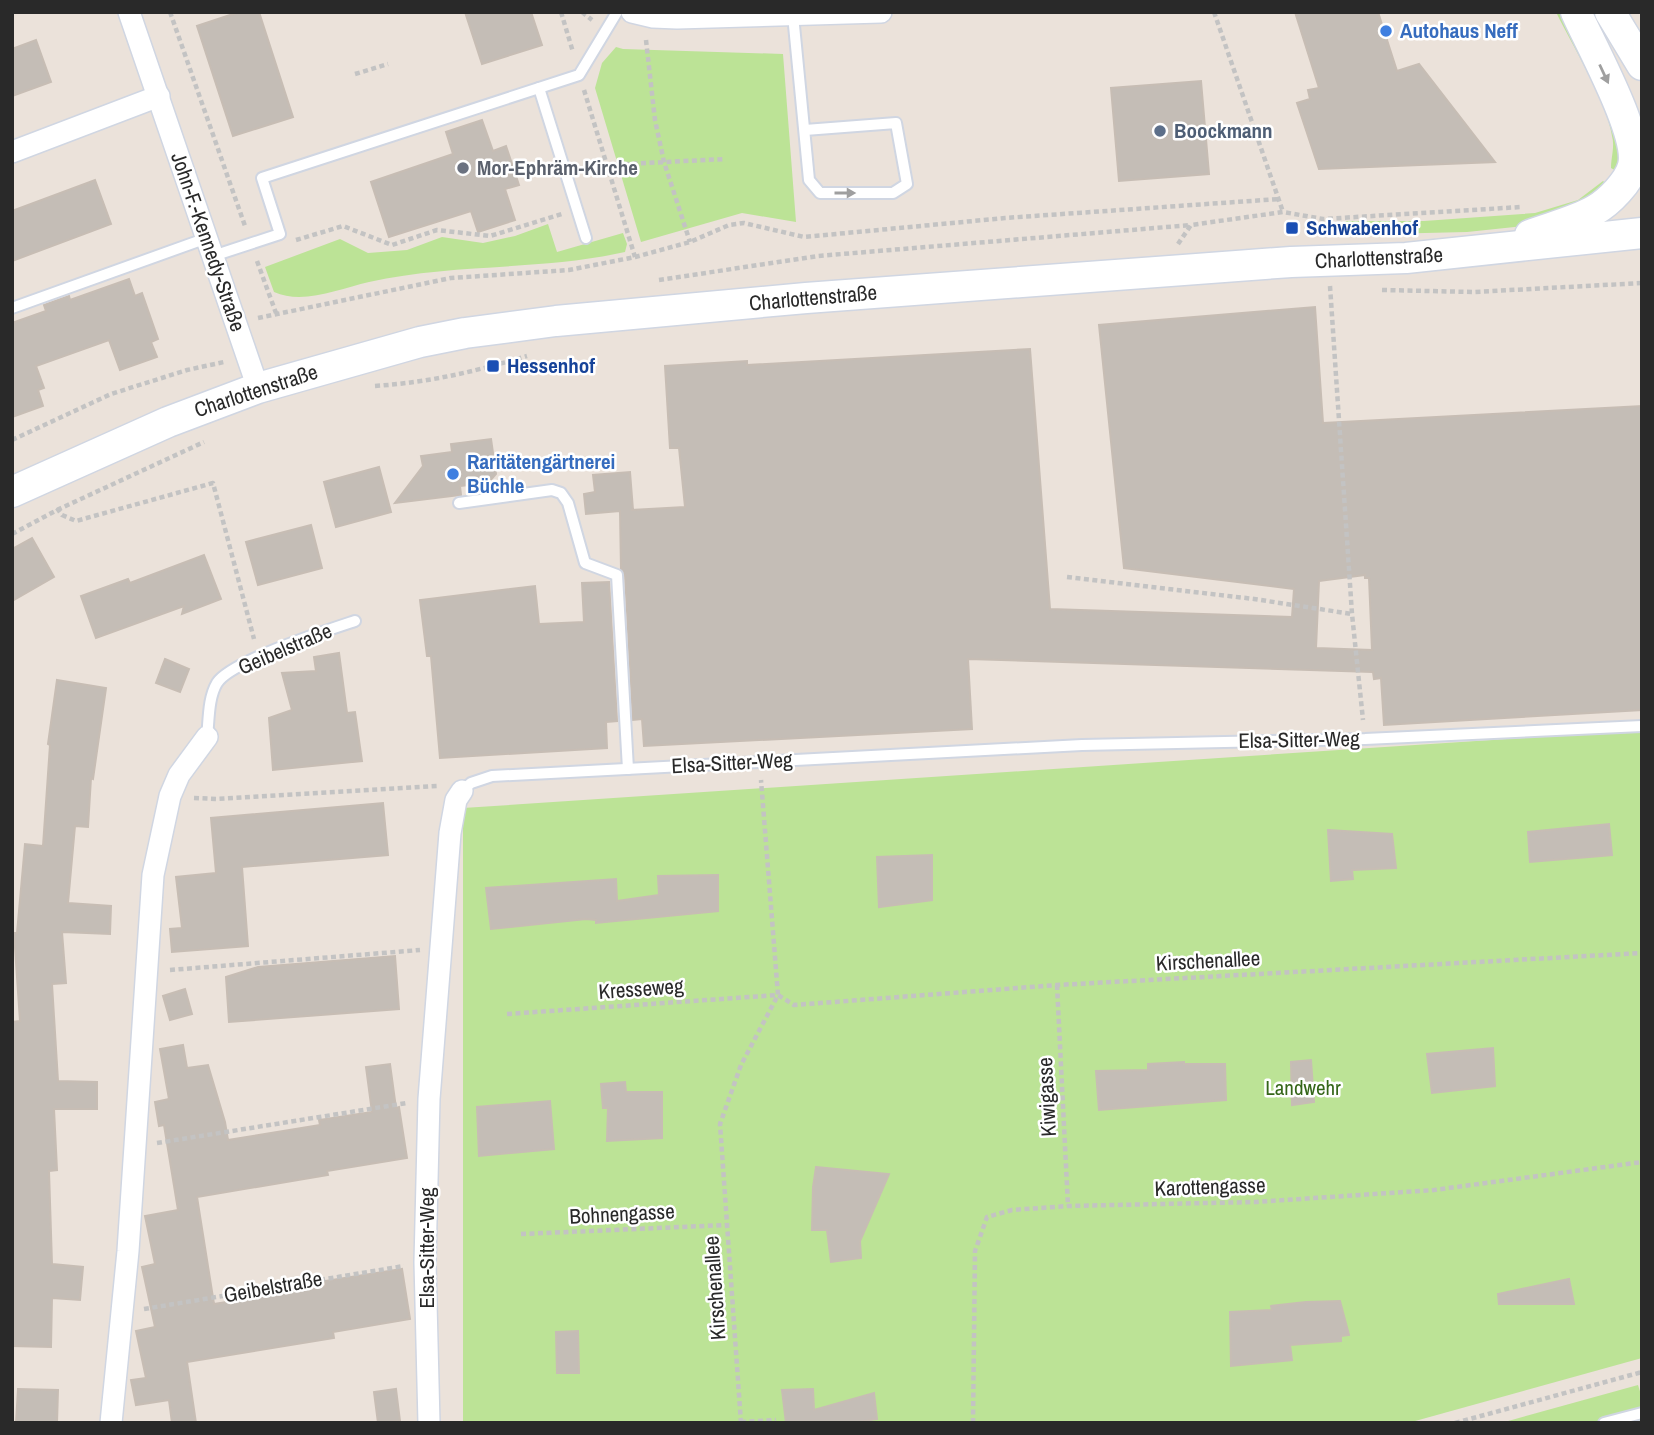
<svg xmlns="http://www.w3.org/2000/svg" width="1654" height="1435" font-family="'Archivo Narrow',sans-serif">
  <rect width="100%" height="100%" fill="#ebe2da"/>
  <g fill="#bce396">
    <path d="M1556,12H1567L1622,130L1618,172L1611,168C1611,157 1615,147 1612,136C1607,102 1572,45 1556,12Z"/>
    <path d="M616,47L623,49L783,54L796,222L742,213L641,242L595,88L602,63Z"/>
    <path d="M1603,181L1610,187L1597,199L1524,226L1467,232L1383,234L1342,231L1341,223L1347,221H1424L1535,213L1578,200Z"/>
    <path d="M548,224L557,252L623,233L627,244L625,252C541,271 452,263 369,282C339,289 303,305 274,292L265,267L340,239L368,253L407,250L442,237L483,243L515,236Z"/>
    <path d="M1642,730V1358L1408,1423H463V808Z"/>
    <path d="M1638,1385L1642,1398V1423H1501Z"/>
  </g>
  <g fill="#c4bdb6" stroke="#c7bdb4" stroke-width="2" fill-rule="evenodd">
    <path d="M239,12H259L293,117L233,136L197,26Z"/>
    <path d="M465,12H531L542,45L482,64Z"/>
    <path d="M1295,12H1378L1397,71L1419,64L1495,162L1319,169L1297,103L1310,99L1308,90L1319,88Z"/>
    <path d="M36,40L51,82L12,96V49Z"/>
    <path d="M1201,81L1209,174L1119,181L1111,88Z"/>
    <path d="M482,120L493,151L506,146L519,185L505,189L515,220L478,232L471,211L389,237L371,182L453,154L446,132Z"/>
    <path d="M95,180L111,224L12,261V211Z"/>
    <path d="M129,279L135,296L142,293L158,339L151,342L157,357L120,370L109,340L36,366L44,388L38,390L43,406L12,417V323L46,311L44,305L69,296L70,300Z"/>
    <path d="M1315,307L1323,423L1642,406V710L1384,725L1381,678L1374,679L1373,672L968,659L972,729L644,746L642,719L633,720L625,575L621,569L620,511L586,514L584,494L595,492L593,475L630,472L633,510H631L685,507L679,448H670L665,366L747,361V365L1030,349L1050,609L1292,617L1294,589L1124,568L1099,325ZM1365,575V578H1369L1372,650L1316,648L1319,581Z"/>
    <path d="M491,439L496,474L488,483L460,486L461,495L395,503L423,466L421,456L452,452L451,444Z"/>
    <path d="M379,467L391,512L336,527L324,482Z"/>
    <path d="M311,525L322,568L258,585L246,542Z"/>
    <path d="M32,538L54,577L12,601V549Z"/>
    <path d="M204,555L221,599L182,614L184,606L96,638L81,596L128,579L130,583Z"/>
    <path d="M609,582L617,721L606,722L607,748L440,758L431,656H427L420,600L535,586L539,624L584,622L582,583Z"/>
    <path d="M339,653L347,713L355,712L362,761L273,770L269,718L292,710L282,673L316,671L314,657Z"/>
    <path d="M165,659L189,669L180,692L156,683Z"/>
    <path d="M57,680L106,688L93,779L91,778L88,827L75,826L68,903L111,906L110,934L62,932L66,983L52,984L58,1081L97,1082V1109H54L57,1170L49,1171L52,1264L83,1267L80,1300L52,1298L51,1347L12,1346V1022L20,1021L14,933H17L25,844L43,846L50,745L48,744Z"/>
    <path d="M383,803L388,855L242,867L248,946L172,952L170,929L182,928L176,877L216,873L211,818Z"/>
    <path d="M1609,824L1612,855L1530,862L1528,832Z"/>
    <path d="M1328,830L1392,834L1396,868L1352,870L1353,879L1331,881Z"/>
    <path d="M932,855V900L879,907L877,857Z"/>
    <path d="M718,875V911L596,923V920L586,919L491,929L486,888L616,879L617,901L659,895L658,876Z"/>
    <path d="M395,956L399,1009L229,1022L226,977L258,967Z"/>
    <path d="M185,989L192,1014L170,1020L163,996Z"/>
    <path d="M183,1045L187,1068L208,1065L225,1122L228,1140L320,1125L319,1120L372,1112L366,1067L390,1064L396,1108L399,1107L407,1158L327,1171L328,1175L197,1197L214,1304L326,1286L325,1281L402,1269L410,1319L333,1332L334,1338L187,1362L196,1423H172L169,1400L136,1405L131,1380L146,1378L136,1331L155,1327L142,1267L155,1264L145,1216L178,1210L164,1125L159,1126L155,1102L169,1099L160,1049Z"/>
    <path d="M1493,1048L1495,1086L1432,1093L1427,1054Z"/>
    <path d="M1311,1060L1314,1102L1292,1105L1291,1062Z"/>
    <path d="M1184,1062V1064H1225L1226,1100L1099,1110L1096,1071L1148,1070V1064Z"/>
    <path d="M625,1082L626,1092H662V1138L607,1141L608,1108H603L601,1084Z"/>
    <path d="M550,1101L554,1149L479,1156L477,1107Z"/>
    <path d="M816,1167L889,1174L860,1241L861,1258L831,1262L827,1230H812L813,1187Z"/>
    <path d="M1569,1279L1574,1304H1499L1498,1294Z"/>
    <path d="M1340,1301L1349,1335L1341,1336V1341L1290,1345L1292,1360L1231,1366L1230,1312L1272,1310L1271,1306L1306,1302Z"/>
    <path d="M578,1331L579,1373H557L556,1332Z"/>
    <path d="M18,1389L58,1390L57,1423H16Z"/>
    <path d="M396,1389L400,1421L378,1423L374,1392Z"/>
    <path d="M813,1389L814,1410L874,1393L877,1419L852,1423H786L782,1390Z"/>
  </g>
  <g fill="none" stroke-linecap="round" stroke-linejoin="round">
    <g stroke="#d0d6e2" stroke-width="14">
      <g id="lane">
        <path d="M793,15L809,180L820,193H893L907,184L896,123L805,130"/>
        <path d="M539,88L586,238"/>
        <path d="M213,256L280,234L262,178L579,75L617,12"/>
        <path d="M12,308L207,238"/>
        <path d="M459,503L552,490L561,493L568,503L585,563L617,575L628,769"/>
        <path d="M207,737C209,720 208,698 217,683C231,661 328,630 355,621"/>
        <path d="M462,791L471,783L492,776L1082,745L1365,739L1642,726"/>
        <path d="M1604,1423L1642,1413"/>
      </g>
    </g>
    <g stroke="#d0d6e2" stroke-width="24">
      <g id="street">
        <path d="M129,12L258,388"/>
        <path d="M632,12L653,17L677,18L881,12"/>
        <path d="M12,152L159,96"/>
        <path d="M111,1423L128,1251L153,875L170,796L179,775L207,737"/>
        <path d="M429,1423L425,1262L429,1099L450,833L456,800L462,791"/>
      </g>
    </g>
    <g stroke="#d0d6e2" stroke-width="33">
      <g id="secondary">
        <path d="M1610,12L1642,65"/>
        <path d="M1530,235C1551,227 1576,221 1595,210C1609,202 1629,182 1633,166C1641,135 1590,44 1576,12"/>
        <path d="M12,492L168,422L258,388L420,342L465,333L556,321L806,298L1291,262L1406,258L1642,233"/>
      </g>
    </g>
    <g stroke="#c3c3c3" stroke-width="4.5" stroke-dasharray="5 3.5" stroke-linecap="butt">
      <path d="M170,12L245,226"/>
      <path d="M561,12L573,52"/>
      <path d="M582,12L592,20"/>
      <path d="M1214,12L1283,212"/>
      <path d="M646,40L655,120L664,162L690,242"/>
      <path d="M355,74L388,64"/>
      <path d="M584,90L635,257"/>
      <path d="M607,165L725,159"/>
      <path d="M296,240L343,226L392,245L437,230L490,236L562,214"/>
      <path d="M1178,244L1191,225L1283,212L1323,219L1521,207"/>
      <path d="M257,261L276,313"/>
      <path d="M659,280L818,256L1191,225"/>
      <path d="M1330,286L1352,614L1363,720"/>
      <path d="M1382,290L1474,292L1642,283"/>
      <path d="M258,318L451,278L569,270L635,257L690,242L729,225L744,223L804,237L1005,218L1279,199"/>
      <path d="M375,386C431,382 473,372 527,356"/>
      <path d="M12,440L111,394L187,370L224,362"/>
      <path d="M57,508L62,515L76,521L213,483L254,639"/>
      <path d="M12,534L57,510L204,442"/>
      <path d="M1067,577L1254,599L1352,614"/>
      <path d="M194,798L217,799L437,786"/>
      <path d="M170,970L420,950"/>
      <path d="M1057,985L1068,1206"/>
      <path d="M507,1014L778,995L794,1005L1057,985L1642,953"/>
      <path d="M157,1143L407,1103"/>
      <path d="M521,1234L726,1225"/>
      <path d="M144,1309L404,1266"/>
      <path d="M741,1422L776,1420"/>
      <path d="M741,1423L720,1124L741,1065L778,995L761,780"/>
      <path d="M973,1423L975,1251L987,1217L1012,1210L1068,1206L1255,1202L1434,1190L1642,1162"/>
      <path d="M1455,1423L1642,1372"/>
    </g>
    <use href="#lane" stroke="#fff" stroke-width="10"/>
    <use href="#street" stroke="#fff" stroke-width="21"/>
    <use href="#secondary" stroke="#fff" stroke-width="30"/>
  </g>
  <defs><path id="oneway-solid" d="M-6-.8H1V-3.2L6.5 0L1 3.2V.8H-6Z" transform="scale(1.75)"/></defs>
  <g fill="#9f9f9f">
    <use href="#oneway-solid" transform="translate(1604 74) rotate(65)"/>
    <use href="#oneway-solid" transform="translate(845 193)"/>
  </g>
  <g fill="#3f7fe0" stroke="#fff" stroke-width="2.5">
    <circle cx="1386" cy="31" r="7"/>
    <circle cx="453" cy="474" r="7"/>
  </g>
  <circle fill="#5c6f8a" stroke="#fff" stroke-width="2.5" cx="1160" cy="131" r="7"/>
  <circle fill="#6b7280" stroke="#fff" stroke-width="2.5" cx="463" cy="168" r="7"/>
  <g fill="#1a4fb4" stroke="#fff" stroke-width="2.5">
    <rect x="1285" y="221" width="14" height="14" rx="3.5"/>
    <rect x="486" y="359" width="14" height="14" rx="3.5"/>
  </g>
  <g text-anchor="middle" stroke-width="5" stroke-linejoin="round" paint-order="stroke">
    <g font-size="21" font-weight="bold" fill="#366cbe" stroke="#fff" text-anchor="start">
      <text x="1400" y="38">Autohaus Neff</text>
      <text x="467" y="469">Raritätengärtnerei<tspan x="467" dy="24">Büchle</tspan></text>
    </g>
    <g font-size="21" font-weight="bold" fill="#4e5e75" stroke="#fff" text-anchor="start">
      <text x="1174" y="138">Boockmann</text>
    </g>
    <g font-size="21" font-weight="bold" fill="#5b616d" stroke="#fff" text-anchor="start">
      <text x="477" y="175">Mor-Ephräm-Kirche</text>
    </g>
    <g font-size="21" font-weight="bold" fill="#164399" stroke="#fff" text-anchor="start">
      <text x="1306" y="235">Schwabenhof</text>
      <text x="507" y="373">Hessenhof</text>
    </g>
    <g font-size="21" fill="#292929" stroke="#fff">
      <text transform="translate(208 242) rotate(71)" y="7">John-F.-Kennedy-Straße</text>
      <text transform="translate(1379 258) rotate(-3)" y="7">Charlottenstraße</text>
      <text transform="translate(813 298) rotate(-5)" y="7">Charlottenstraße</text>
      <text transform="translate(256 391) rotate(-18)" y="7">Charlottenstraße</text>
      <text transform="translate(285 649) rotate(-23)" y="7">Geibelstraße</text>
      <text transform="translate(1299 740) rotate(-1)" y="7">Elsa-Sitter-Weg</text>
      <text transform="translate(732 763) rotate(-3)" y="7">Elsa-Sitter-Weg</text>
      <text transform="translate(1208 961) rotate(-3)" y="7">Kirschenallee</text>
      <text transform="translate(641 989) rotate(-4)" y="7">Kresseweg</text>
      <text transform="translate(1047 1097) rotate(-93)" y="7">Kiwigasse</text>
      <text transform="translate(1210 1187) rotate(-2)" y="7">Karottengasse</text>
      <text transform="translate(622 1214) rotate(-3)" y="7">Bohnengasse</text>
      <text transform="translate(427 1248) rotate(-90)" y="7">Elsa-Sitter-Weg</text>
      <text transform="translate(273 1287) rotate(-10)" y="7">Geibelstraße</text>
      <text transform="translate(715 1288) rotate(-94)" y="7">Kirschenallee</text>
    </g>
    <g font-size="21" fill="#356619" stroke="#fff">
      <text x="1303" y="1095">Landwehr</text>
    </g>
  </g>
  <rect width="1654" height="1435" fill="none" stroke="#292929" stroke-width="28"/>
</svg>
